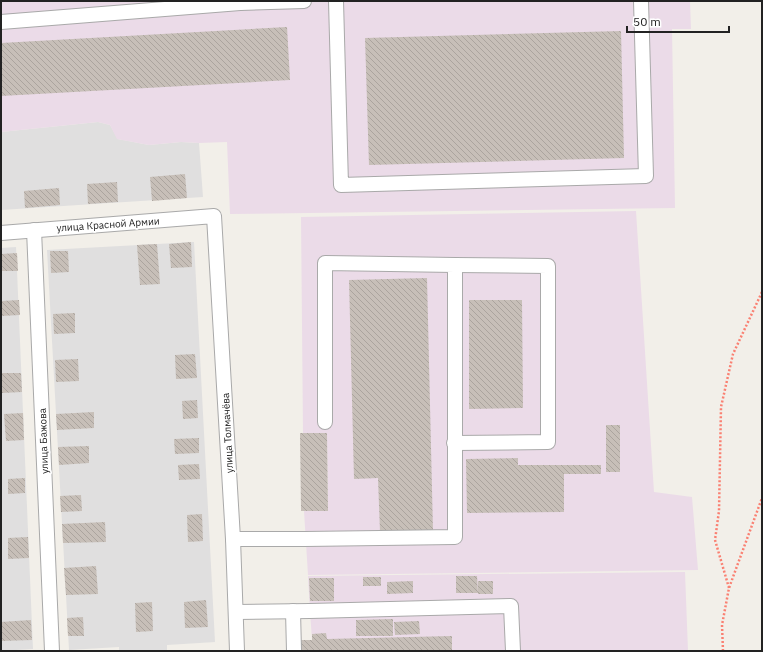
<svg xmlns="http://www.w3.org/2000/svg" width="763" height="652" font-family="'IBM Plex Sans',sans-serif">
  <defs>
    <pattern id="building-back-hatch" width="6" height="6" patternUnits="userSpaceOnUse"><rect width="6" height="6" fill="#c7bfb8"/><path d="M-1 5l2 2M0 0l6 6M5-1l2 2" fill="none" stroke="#aba49e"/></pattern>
  </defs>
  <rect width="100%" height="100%" fill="#f2efe9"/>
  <g fill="#e0dfdf">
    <path d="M98,122L110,125L118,139L149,145L181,142L199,143L203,197L1,210V132Z"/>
    <path d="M194,242L215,642L167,645V651H119V647L69,650L47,250Z"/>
    <path d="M16,247L33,649L1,651V248Z"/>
  </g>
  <g fill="#ebdbe8">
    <path d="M1,1H690L691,29H672L675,208L230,214L227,142L199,143L181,142L149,145L117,139L110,125L98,122L1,132Z"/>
    <path d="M636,211L654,492L692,497L698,570L308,575L304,511L328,510L327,433H303L301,217Z"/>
    <path d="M685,572L688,651H300V640H312L310,611L308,576Z"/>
  </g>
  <g fill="url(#building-back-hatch)">
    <path d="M287,27L290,80L1,96V43Z"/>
    <path d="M621,31L624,158L369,165L365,38Z"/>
    <path d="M185,174L187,198L152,201L150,177Z"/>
    <path d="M117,182L118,202L88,204L87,184Z"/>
    <path d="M59,188L60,205L25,208L24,191Z"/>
    <path d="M191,242L192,267L171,268L169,244Z"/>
    <path d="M157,244L160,284L140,285L137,245Z"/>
    <path d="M50,251H68L69,272L51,273Z"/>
    <path d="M17,253L18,271H2L1,254Z"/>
    <path d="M427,278L433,531L380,532L378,478L354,479L349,280Z"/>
    <path d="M19,300L20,315L1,316V301Z"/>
    <path d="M469,300H522L523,408L469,409Z"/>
    <path d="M75,313V333L54,334L53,314Z"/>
    <path d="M195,354L197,378L176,379L175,355Z"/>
    <path d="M78,359L79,381L56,382L55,360Z"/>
    <path d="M2,373H21L22,392L2,393Z"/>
    <path d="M197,400L198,418L183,419L182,401Z"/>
    <path d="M94,412V428L57,430L56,414Z"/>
    <path d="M23,413L24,440L6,441L4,414Z"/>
    <rect x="606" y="425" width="14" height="47"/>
    <path d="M300,433H327L328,511H301Z"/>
    <path d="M199,438V453L175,454L174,439Z"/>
    <path d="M89,446V463L59,465L58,447Z"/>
    <path d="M518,458V465H601V474H564V512L467,513L466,459Z"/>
    <path d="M199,464L200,479L179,480L178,465Z"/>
    <path d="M25,478V493L8,494V479Z"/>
    <path d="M81,495L82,511L61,512L60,496Z"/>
    <path d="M202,514L203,541L188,542L187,515Z"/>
    <path d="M105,522L106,542L63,543L62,524Z"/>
    <path d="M28,537L29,558L8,559V538Z"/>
    <path d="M96,566L98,594L66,595L64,568Z"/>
    <path d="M456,576H477L478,593H456Z"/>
    <rect x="363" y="577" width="18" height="9"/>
    <path d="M309,578H334V601H310Z"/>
    <path d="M413,581V593L387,594V582Z"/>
    <rect x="478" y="581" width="15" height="13"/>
    <path d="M206,600L208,627L185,628L184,602Z"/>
    <path d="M152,602L153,631L136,632L135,603Z"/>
    <path d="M83,617L84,636H68L67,618Z"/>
    <path d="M393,619V636H356V620Z"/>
    <path d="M31,620L32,640L1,641V622Z"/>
    <path d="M419,621L420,634L395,635L394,622Z"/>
    <path d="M326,633L327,639L452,636V651H300V640H312V634Z"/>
  </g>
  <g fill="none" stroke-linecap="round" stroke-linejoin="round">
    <g stroke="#a9a9a9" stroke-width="16">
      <g id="minor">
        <path d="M336,1L341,185L646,176L641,1"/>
        <path d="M240,3L304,1"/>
        <path d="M1,22L240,3V1"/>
        <path d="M34,230L52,651"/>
        <path d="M1,233L214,216L233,539L237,651"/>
        <path d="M454,443L548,442V266L455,265"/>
        <path d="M233,539H305L455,537V265L325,263V422"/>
        <path d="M293,611L294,651"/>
        <path d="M236,612L310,611L511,606L513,651"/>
      </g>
    </g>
    <g stroke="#fa8072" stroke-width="2.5" stroke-dasharray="2 2" stroke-linecap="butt">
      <path d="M729,588L715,540L719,511L721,407L733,354L762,292"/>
      <path d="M723,651L722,625L729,588L762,498"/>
    </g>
    <use href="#minor" stroke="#fff" stroke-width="14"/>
  </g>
  <g text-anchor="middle" stroke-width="3.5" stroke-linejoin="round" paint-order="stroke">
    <g font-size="10" fill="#222" stroke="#fff">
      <text transform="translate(108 224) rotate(-4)" y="4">улица Красной Армии</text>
      <text transform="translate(227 433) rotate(-93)" y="4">улица Толмачёва</text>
      <text transform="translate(43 441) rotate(-92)" y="4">улица Бажова</text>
    </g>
  </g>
  <rect width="763" height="652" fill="none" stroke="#222222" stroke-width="4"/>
  <path d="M627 26v6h102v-6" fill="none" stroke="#222222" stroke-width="2"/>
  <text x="633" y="26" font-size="12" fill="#222222" stroke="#ffffff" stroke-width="3" paint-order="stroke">50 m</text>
</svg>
